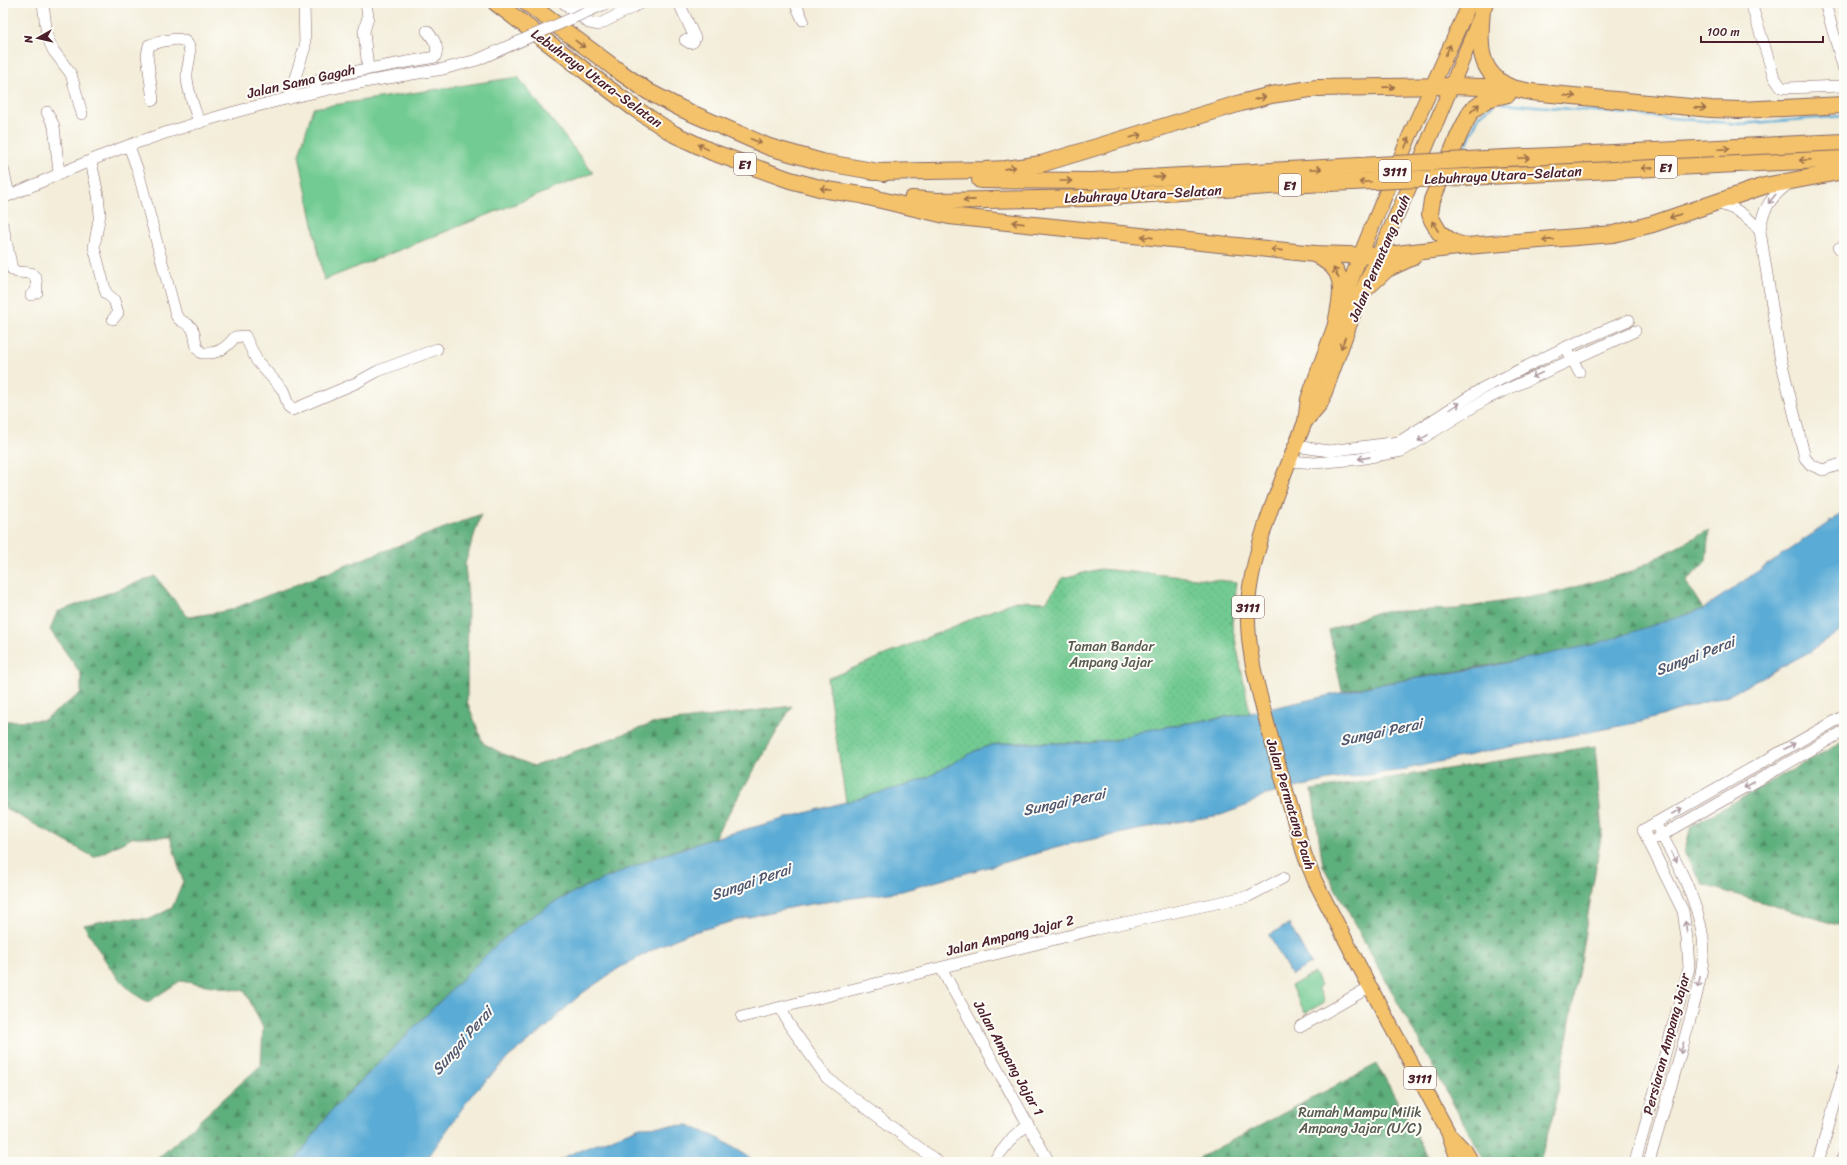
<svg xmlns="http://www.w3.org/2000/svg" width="1847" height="1165" font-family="Sriracha,sans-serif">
  <defs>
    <pattern id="forest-firs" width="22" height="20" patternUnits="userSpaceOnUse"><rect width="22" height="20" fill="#5daf7c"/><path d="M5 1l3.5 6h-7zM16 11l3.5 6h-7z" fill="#4f8e66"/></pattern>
    <pattern id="park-dots" width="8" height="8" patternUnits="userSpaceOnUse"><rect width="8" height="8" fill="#72cb92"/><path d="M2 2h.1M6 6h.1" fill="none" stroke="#64ae7e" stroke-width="1.8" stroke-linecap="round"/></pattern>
  </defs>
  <rect width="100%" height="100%" fill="#fdfcf7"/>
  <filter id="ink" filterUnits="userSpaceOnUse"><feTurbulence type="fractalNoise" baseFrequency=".025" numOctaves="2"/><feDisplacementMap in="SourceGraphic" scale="8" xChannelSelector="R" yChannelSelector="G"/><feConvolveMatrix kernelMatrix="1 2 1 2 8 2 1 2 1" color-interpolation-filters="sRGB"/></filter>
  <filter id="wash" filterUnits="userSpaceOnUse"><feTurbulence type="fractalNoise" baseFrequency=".012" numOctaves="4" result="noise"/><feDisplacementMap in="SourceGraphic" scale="16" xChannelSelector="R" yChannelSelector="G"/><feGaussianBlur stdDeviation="0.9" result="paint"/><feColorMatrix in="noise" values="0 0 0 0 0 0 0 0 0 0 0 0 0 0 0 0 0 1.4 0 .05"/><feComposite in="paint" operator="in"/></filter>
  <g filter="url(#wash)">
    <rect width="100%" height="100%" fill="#f3edd9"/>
    <g fill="#72cb92" stroke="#5e755e">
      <path d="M518,77L593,173L324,280L299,155L313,108Z"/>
      <path d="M1314,973L1321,986L1318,988L1325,1002L1305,1013L1291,986Z"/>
    </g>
    <g fill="url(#forest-firs)" stroke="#546754">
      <path d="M481,514L465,564L468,598L467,701L483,743L501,753L534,766L652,724L792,706L714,838L659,856L587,886L553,903L522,923L495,946L331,1111L294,1162H154L261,1065L263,1028L245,991L180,981L148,1002C117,987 101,953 84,925L118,918L150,919L172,908L183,881L170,837H134L94,857L3,807V730L6,721L44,720L81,693V674L50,630L57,612L155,576L188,617L227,611Z"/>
      <path d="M1709,530L1706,561L1686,582L1703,609C1667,622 1631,636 1594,645C1511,664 1426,675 1342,691L1329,630L1378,612L1456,609L1549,594L1631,572Z"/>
      <path d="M1844,741V927L1704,885L1684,853L1691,826Z"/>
      <path d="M1595,746L1602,831L1557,1099L1540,1162H1485L1323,866L1312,790Z"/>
      <path d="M1377,1064L1431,1162H1191Z"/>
    </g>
    <path fill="url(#park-dots)" stroke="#5e755e" d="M1100,569L1237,582L1232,624L1250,713L1169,726L1115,740L1087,743H1010L991,745L975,751L928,777L886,793L846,802L827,679L1015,601L1046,602L1062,578Z"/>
    <g fill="#5aabd5" stroke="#526580">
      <path d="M1844,512V628L1811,651L1731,694L1641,722L1494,750L1397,771L1329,780L1262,796L1248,805L1221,815L1171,823L1070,844L902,891L798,906L757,915L690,933L664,944L619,968L581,994L559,1014L547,1027L510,1056L470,1097L425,1162H294L331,1111L495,946L522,923L553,903L587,886L659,856L714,838L904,786L928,777L975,751L991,745L1010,743H1087L1115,740L1146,730L1250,713L1375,685L1486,667L1595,644L1703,609Z"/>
      <path d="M1289,924L1311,964L1291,975L1269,935Z"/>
      <path d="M688,1125L720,1139L757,1162H557L568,1155L640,1127Z"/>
    </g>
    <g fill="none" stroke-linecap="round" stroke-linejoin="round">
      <g stroke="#5aabd5" stroke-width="2.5">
        <path d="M1502,103L1740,124L1844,116"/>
        <path d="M1464,150L1479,116L1493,105"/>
      </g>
    </g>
  </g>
  <g filter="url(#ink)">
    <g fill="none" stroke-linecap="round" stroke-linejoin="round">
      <g stroke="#856768" stroke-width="12">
        <g id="minor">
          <path d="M43,3L47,36L53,50L71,74L82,114"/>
          <path d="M366,3L368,17L364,32L368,69"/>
          <path d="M564,3L589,23L598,25L641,3"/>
          <path d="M564,3L573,5L583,3"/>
          <path d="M679,3L695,38L693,42L690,43L685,40"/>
          <path d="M795,3L803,20"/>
          <path d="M1751,3L1774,77L1781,87L1785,88L1844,86"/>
          <path d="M1825,3L1844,70"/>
          <path d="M313,92L317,80L324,77L435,57C440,47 433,38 427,31"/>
          <path d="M288,99L305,47L304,3"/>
          <path d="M153,100L147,55L149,45C162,42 189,30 190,53C190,61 186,70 187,78C188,93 195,109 199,123"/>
          <path d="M47,112L54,126L59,173"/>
          <path d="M129,146L138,171L176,315C181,324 186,321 191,327C198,335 192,346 202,353C218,354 225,349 235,337L245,336L257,361L283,390L289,408L292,410L356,383L378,371L437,349"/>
          <path d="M91,161L98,195L100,214L94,247L106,293L114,300L118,313L113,319"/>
          <path d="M3,168L9,195"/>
          <path d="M1790,183C1772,195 1762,209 1760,231L1780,356L1805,458L1811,465L1823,470L1844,463"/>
          <path d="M3,198C45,181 86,161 130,145C206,118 285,97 364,82"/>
          <path d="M1714,203C1734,206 1748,216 1760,231"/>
          <path d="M3,226L12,269L17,272L31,273L36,278L37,292L31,295"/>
          <path d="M1839,248L1844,247"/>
          <path d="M1569,353L1579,372"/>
          <path d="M1295,446L1329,451L1399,442L1481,389L1566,347L1629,320"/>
          <path d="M1291,461L1315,463L1359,459L1402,451L1486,399L1635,331"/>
          <path d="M1657,838L1844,731"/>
          <path d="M941,968L1049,1162"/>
          <path d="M781,1008L788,1023L827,1078L938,1162"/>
          <path d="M742,1017L1096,929L1249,896L1283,878"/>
          <path d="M1300,1027L1370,987"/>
          <path d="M993,1162L1013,1137L1028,1124"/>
          <path d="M1635,1162L1689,968L1687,938L1683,911L1643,830L1844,716"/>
          <path d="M1649,1162C1660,1124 1671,1086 1682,1048C1690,1018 1707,968 1703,938C1697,897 1675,859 1655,823"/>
          <path d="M1818,1162L1844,1071"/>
          <path d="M1842,1162L1844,1154"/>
        </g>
      </g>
      <g stroke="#856768" stroke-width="16">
        <g id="major">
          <path d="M1305,422L1321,403L1361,293L1408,190L1486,3"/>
          <path d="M1451,1136L1466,1152L1472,1162"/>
          <path d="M1459,1162L1448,1132L1370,987L1315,881L1306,859C1294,823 1285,786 1274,749C1261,699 1243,646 1249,594C1256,538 1284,475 1305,422L1308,399L1360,256L1410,135L1470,3"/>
        </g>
      </g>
      <g stroke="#856768" stroke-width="18">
        <g id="highway">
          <path d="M496,3L634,108L674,134L712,152L790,180L827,190L875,197"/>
          <path d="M527,3L620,72L649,92L682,109L769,147L822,162L884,173"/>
          <path d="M1482,11C1479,42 1477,73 1510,87"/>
          <path d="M1485,159L1844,142"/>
          <path d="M873,172L984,170L1006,169L1041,164L1241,103L1271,95L1317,88L1451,86L1512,88L1531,92L1711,109L1740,110L1844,105"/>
          <path d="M1487,176L1844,159"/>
          <path d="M980,180L1092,181"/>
          <path d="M864,196L949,216L1315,254L1378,256L1467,246L1613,234L1653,224L1764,186L1844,171"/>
          <path d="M912,199L938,201L1092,198"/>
          <path d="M1465,246L1452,242L1439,232L1432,220L1430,214L1432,200L1459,135L1471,111L1487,99L1508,94"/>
          <path d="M1315,254C1321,258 1328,262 1333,267C1347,282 1339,307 1336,324"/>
          <path d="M1361,293L1387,269L1413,257"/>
        </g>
      </g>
      <use href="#minor" stroke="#fff" stroke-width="11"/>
      <use href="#major" stroke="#f3c26a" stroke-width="14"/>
      <use href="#highway" stroke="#f3c26a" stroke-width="16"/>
      <g stroke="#856768" stroke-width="12" stroke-linecap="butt">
        <path id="minor-bridge" d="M364,82L443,69L477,60L607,3"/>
      </g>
      <g stroke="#856768" stroke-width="18" stroke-linecap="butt">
        <g id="highway-bridge">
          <path d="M1092,181L1485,159"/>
          <path d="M1092,198L1284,185L1487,176"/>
        </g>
      </g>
      <use href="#minor-bridge" stroke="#fff" stroke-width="11"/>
      <use href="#highway-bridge" stroke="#f3c26a" stroke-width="16"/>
    </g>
    <defs><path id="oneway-shaft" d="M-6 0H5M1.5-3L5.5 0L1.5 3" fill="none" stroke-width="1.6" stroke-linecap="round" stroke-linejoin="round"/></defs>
    <g stroke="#9e704a">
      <use href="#oneway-shaft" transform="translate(580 44) rotate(37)"/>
      <use href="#oneway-shaft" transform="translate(1448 50) rotate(-65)"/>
      <use href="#oneway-shaft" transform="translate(1389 87) rotate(-1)"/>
      <use href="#oneway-shaft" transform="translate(1570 96) rotate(6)"/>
      <use href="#oneway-shaft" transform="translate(1260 98) rotate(-14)"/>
      <use href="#oneway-shaft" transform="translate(1475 108) rotate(-44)"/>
      <use href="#oneway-shaft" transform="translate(1700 108) rotate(4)"/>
      <use href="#oneway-shaft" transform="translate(1136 136) rotate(-17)"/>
      <use href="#oneway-shaft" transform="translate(756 141) rotate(23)"/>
      <use href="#oneway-shaft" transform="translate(1407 143) rotate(-67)"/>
      <use href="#oneway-shaft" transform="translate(703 147) rotate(-154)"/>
      <use href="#oneway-shaft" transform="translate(1724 149) rotate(-3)"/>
      <use href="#oneway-shaft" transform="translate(1524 158) rotate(-3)"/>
      <use href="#oneway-shaft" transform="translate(1805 160) rotate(177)"/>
      <use href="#oneway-shaft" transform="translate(1010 168) rotate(-8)"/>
      <use href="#oneway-shaft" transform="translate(1647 168) rotate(177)"/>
      <use href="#oneway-shaft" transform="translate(1316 169) rotate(-3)"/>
      <use href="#oneway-shaft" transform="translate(1159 177) rotate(-3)"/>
      <use href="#oneway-shaft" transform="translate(1066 181)"/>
      <use href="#oneway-shaft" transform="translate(1365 182) rotate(177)"/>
      <use href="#oneway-shaft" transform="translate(826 189) rotate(-168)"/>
      <use href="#oneway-shaft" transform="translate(969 200) rotate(179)"/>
      <use href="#oneway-shaft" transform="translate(1675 216) rotate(161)"/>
      <use href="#oneway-shaft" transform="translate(1018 223) rotate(-174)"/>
      <use href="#oneway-shaft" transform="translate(1435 226) rotate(-121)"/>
      <use href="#oneway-shaft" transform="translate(1147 237) rotate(-174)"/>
      <use href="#oneway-shaft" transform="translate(1548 240) rotate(176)"/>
      <use href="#oneway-shaft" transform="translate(1277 250) rotate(-174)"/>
      <use href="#oneway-shaft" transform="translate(1336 273) rotate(-117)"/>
      <use href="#oneway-shaft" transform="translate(1343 343) rotate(110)"/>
    </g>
    <g stroke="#ae9aa0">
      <use href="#oneway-shaft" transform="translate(1772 199) rotate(129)"/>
      <use href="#oneway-shaft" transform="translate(1537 375) rotate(155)"/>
      <use href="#oneway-shaft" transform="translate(1455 406) rotate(-33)"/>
      <use href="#oneway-shaft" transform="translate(1423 438) rotate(148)"/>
      <use href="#oneway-shaft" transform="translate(1364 458) rotate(172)"/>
      <use href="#oneway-shaft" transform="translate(1790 746) rotate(-30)"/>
      <use href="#oneway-shaft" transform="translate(1749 785) rotate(150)"/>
      <use href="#oneway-shaft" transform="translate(1677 811) rotate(-30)"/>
      <use href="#oneway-shaft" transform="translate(1674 857) rotate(61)"/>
      <use href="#oneway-shaft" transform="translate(1686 927) rotate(-99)"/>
      <use href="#oneway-shaft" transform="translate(1699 982) rotate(102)"/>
      <use href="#oneway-shaft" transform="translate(1682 1048) rotate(106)"/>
    </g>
  </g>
  <g text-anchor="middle" stroke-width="4" stroke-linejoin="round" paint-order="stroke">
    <g fill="#fdfcf7" stroke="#806168" stroke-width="1">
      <rect x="734" y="153" width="22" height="22" rx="3"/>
      <rect x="1655" y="156" width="22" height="22" rx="3"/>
      <rect x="1379" y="160" width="32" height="22" rx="3"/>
      <rect x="1279" y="174" width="22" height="22" rx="3"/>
      <rect x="1232" y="596" width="32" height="22" rx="3"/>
      <rect x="1404" y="1067" width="32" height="22" rx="3"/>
    </g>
    <g font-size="13" font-weight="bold" fill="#4a1f2b">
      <text x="745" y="169">E1</text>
      <text x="1666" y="172">E1</text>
      <text x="1395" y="176">3111</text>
      <text x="1290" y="190">E1</text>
      <text x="1248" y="612">3111</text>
      <text x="1420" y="1083">3111</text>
    </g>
    <g font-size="14" fill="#4a1f2b" stroke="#fdfcf7">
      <text transform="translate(597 78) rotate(36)" y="5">Lebuhraya Utara–Selatan</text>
      <text transform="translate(301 81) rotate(-13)" y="5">Jalan Sama Gagah</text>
      <text transform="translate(1503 175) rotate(-3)" y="5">Lebuhraya Utara–Selatan</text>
      <text transform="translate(1143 194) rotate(-3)" y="5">Lebuhraya Utara–Selatan</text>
      <text transform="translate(1379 258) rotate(-67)" y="5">Jalan Permatang Pauh</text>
      <text transform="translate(1291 804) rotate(73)" y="5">Jalan Permatang Pauh</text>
      <text transform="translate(1010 935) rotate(-14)" y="5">Jalan Ampang Jajar 2</text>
      <text transform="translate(1666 1044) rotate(-75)" y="5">Persiaran Ampang Jajar</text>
      <text transform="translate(1009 1058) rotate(61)" y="5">Jalan Ampang Jajar 1</text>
    </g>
    <g font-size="14" fill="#585b4f" stroke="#fdfcf7">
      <text x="1111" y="651">Taman Bandar<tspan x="1111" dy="16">Ampang Jajar</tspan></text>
      <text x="1360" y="1117">Rumah Mampu Milik<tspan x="1360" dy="16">Ampang Jajar (U/C)</tspan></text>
    </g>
    <g font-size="15" font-style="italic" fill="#50576f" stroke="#fdfcf7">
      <text transform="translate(1695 656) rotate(-21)" y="5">Sungai Perai</text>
      <text transform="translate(1381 732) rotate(-12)" y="5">Sungai Perai</text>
      <text transform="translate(1064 802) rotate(-12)" y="5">Sungai Perai</text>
      <text transform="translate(751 882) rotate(-19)" y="5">Sungai Perai</text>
      <text transform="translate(462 1041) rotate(-49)" y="5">Sungai Perai</text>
    </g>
  </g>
  <rect width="1847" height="1165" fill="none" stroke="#fdfcf7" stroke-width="16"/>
  <g transform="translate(38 38) rotate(262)" stroke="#fdfcf7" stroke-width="3" paint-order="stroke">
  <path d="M0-3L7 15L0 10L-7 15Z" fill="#4a1f2b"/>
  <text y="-6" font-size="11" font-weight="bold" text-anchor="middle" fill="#4a1f2b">N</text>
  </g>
  <path d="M1701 36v6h122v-6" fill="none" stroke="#4a1f2b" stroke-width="2"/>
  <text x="1707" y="36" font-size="12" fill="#4a1f2b" stroke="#fdfcf7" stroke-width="3" paint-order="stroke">100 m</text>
</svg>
